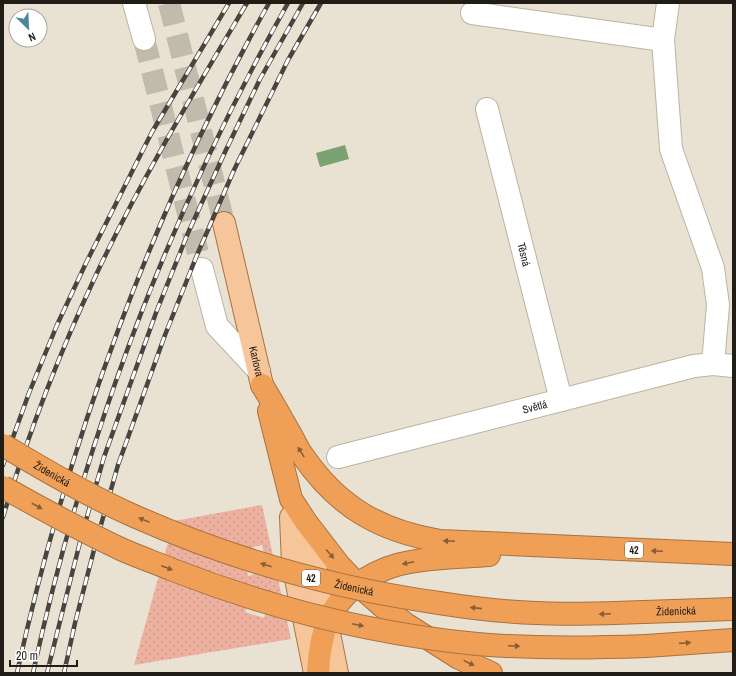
<svg xmlns="http://www.w3.org/2000/svg" width="736" height="676" font-family="'Archivo Narrow',sans-serif">
  <defs>
    <pattern id="green-dots" width="8" height="8" patternUnits="userSpaceOnUse"><rect width="8" height="8" fill="#edb1a0"/><path d="M2 2h.1M6 6h.1" fill="none" stroke="#cb9889" stroke-width="1.8" stroke-linecap="round"/></pattern>
  </defs>
  <rect width="100%" height="100%" fill="#e9e2d2"/>
  <path fill="url(#green-dots)" fill-rule="evenodd" d="M262,505L291,639L134,665L174,521ZM262,545L268,571L248,576L242,550ZM253,587L272,593L264,618L245,612Z"/>
  <path fill="#7ba271" d="M345,145L349,159L320,167L316,153Z"/>
  <g fill="none" stroke-linecap="round" stroke-linejoin="round">
    <path stroke="#c1bbad" stroke-width="22" stroke-dasharray="22 11" stroke-linecap="butt" d="M144,39L202,269"/>
    <path stroke="#c1bbad" stroke-width="22" stroke-dasharray="22 11" stroke-linecap="butt" d="M169,3L224,223"/>
    <g stroke="#bab4a4" stroke-width="24">
      <g id="minor">
        <path d="M134,3L144,39"/>
        <path d="M668,3L663,40L671,149L713,268L718,305L713,364"/>
        <path d="M472,13L663,40"/>
        <path id="s1" d="M487,109L561,400"/>
        <path d="M202,269L217,326L259,371"/>
        <path id="s2" d="M338,457L694,366L713,364L733,366"/>
      </g>
    </g>
    <g stroke="#a77240" stroke-width="24">
      <g id="major">
        <path id="s3" d="M224,223L262,385"/>
        <path d="M296,514L314,559L337,673"/>
        <path d="M291,517L293,564L315,673"/>
      </g>
    </g>
    <g stroke="#a77240" stroke-width="24">
      <g id="highway">
        <path d="M262,385C272,401 281,418 291,435C295,442 298,450 303,456C338,507 380,531 440,541L733,554"/>
        <path d="M269,411L291,499L306,522L339,565L357,584L382,606L407,625L459,658L491,673"/>
        <path id="s4" d="M644,612L733,609"/>
        <path d="M646,646L733,640"/>
        <path d="M318,673C319,653 322,632 331,614C347,586 379,567 410,562C435,557 463,557 489,555"/>
      </g>
    </g>
    <use href="#minor" stroke="#fff" stroke-width="22"/>
    <use href="#major" stroke="#f6c69a" stroke-width="22"/>
    <use href="#highway" stroke="#f0a056" stroke-width="22"/>
    <g stroke="#49453d" stroke-width="4.5">
      <g id="rail">
        <path d="M3,465L29,393L57,325L86,263L152,132L229,3"/>
        <path d="M3,517C28,434 59,354 96,275C140,181 194,92 247,3"/>
        <path d="M17,673C68,441 153,210 269,3"/>
        <path d="M33,673C84,439 170,212 288,3"/>
        <path d="M47,673L81,538L104,457L157,310L188,233L225,152L260,79L303,3"/>
        <path d="M64,673L75,623L95,546L118,465L165,335L197,255L234,170L288,60L321,3"/>
      </g>
    </g>
    <use href="#rail" stroke="#fff" stroke-width="3" stroke-dasharray="9" stroke-linecap="butt"/>
    <g stroke="#a77240" stroke-width="24" stroke-linecap="butt">
      <g id="highway-bridge">
        <path id="s5" d="M3,445C44,470 89,496 134,516C231,559 333,588 439,603C471,608 504,612 536,613C572,615 608,613 644,612"/>
        <path d="M3,487C42,509 82,531 123,550C139,557 156,563 173,570C270,608 373,634 477,644C533,649 590,648 646,646"/>
      </g>
    </g>
    <use href="#highway-bridge" stroke="#f0a056" stroke-width="22"/>
  </g>
  <defs><path id="oneway-solid" d="M-6-.8H1V-3.2L6.5 0L1 3.2V.8H-6Z"/></defs>
  <g fill="#885e36">
    <use href="#oneway-solid" transform="translate(301 452) rotate(-121)"/>
    <use href="#oneway-solid" transform="translate(37 506) rotate(29)"/>
    <use href="#oneway-solid" transform="translate(144 520) rotate(-158)"/>
    <use href="#oneway-solid" transform="translate(449 541) rotate(-177)"/>
    <use href="#oneway-solid" transform="translate(657 551) rotate(-177)"/>
    <use href="#oneway-solid" transform="translate(330 554) rotate(50)"/>
    <use href="#oneway-solid" transform="translate(408 563) rotate(168)"/>
    <use href="#oneway-solid" transform="translate(266 565) rotate(-163)"/>
    <use href="#oneway-solid" transform="translate(167 568) rotate(21)"/>
    <use href="#oneway-solid" transform="translate(476 608) rotate(-174)"/>
    <use href="#oneway-solid" transform="translate(605 614) rotate(177)"/>
    <use href="#oneway-solid" transform="translate(358 625) rotate(12)"/>
    <use href="#oneway-solid" transform="translate(685 643) rotate(-4)"/>
    <use href="#oneway-solid" transform="translate(514 646) rotate(3)"/>
    <use href="#oneway-solid" transform="translate(469 663) rotate(26)"/>
  </g>
  <g text-anchor="middle" stroke-width="3" stroke-linejoin="round" paint-order="stroke">
    <g fill="#fff" stroke="#63615d" stroke-width="1">
      <rect x="625" y="542" width="18" height="16" rx="3"/>
      <rect x="302" y="570" width="18" height="16" rx="3"/>
    </g>
    <g font-size="10" font-weight="bold" fill="#201d17">
      <text x="634" y="554">42</text>
      <text x="311" y="582">42</text>
    </g>
    <g font-size="11" fill="#201d17" stroke="#fff">
      <text dy="4" stroke="none"><textPath href="#s1" startOffset="150">Těsná</textPath></text>
      <text dy="4" stroke="none"><textPath href="#s3" startOffset="142">Karlova</textPath></text>
      <text dy="4" stroke="none"><textPath href="#s2" startOffset="203">Světlá</textPath></text>
      <text dy="4" stroke="none"><textPath href="#s5" startOffset="57">Židenická</textPath></text>
      <text dy="4" stroke="none"><textPath href="#s5" startOffset="381">Židenická</textPath></text>
      <text dy="4" stroke="none"><textPath href="#s4" startOffset="32">Židenická</textPath></text>
    </g>
  </g>
  <rect width="736" height="676" fill="none" stroke="#201d17" stroke-width="8"/>
  <g transform="translate(28 28) rotate(156)"><circle r="19" fill="#ffffff" stroke="#a6a5a2"/>
  <path d="M0-3L7 15L0 10L-7 15Z" fill="#488a9b"/>
  <text y="-6" font-size="11" font-weight="bold" text-anchor="middle" fill="#201d17">N</text>
  </g>
  <path d="M10 660v6h67v-6" fill="none" stroke="#201d17" stroke-width="2"/>
  <text x="16" y="660" font-size="12" fill="#201d17" stroke="#ffffff" stroke-width="3" paint-order="stroke">20 m</text>
</svg>
